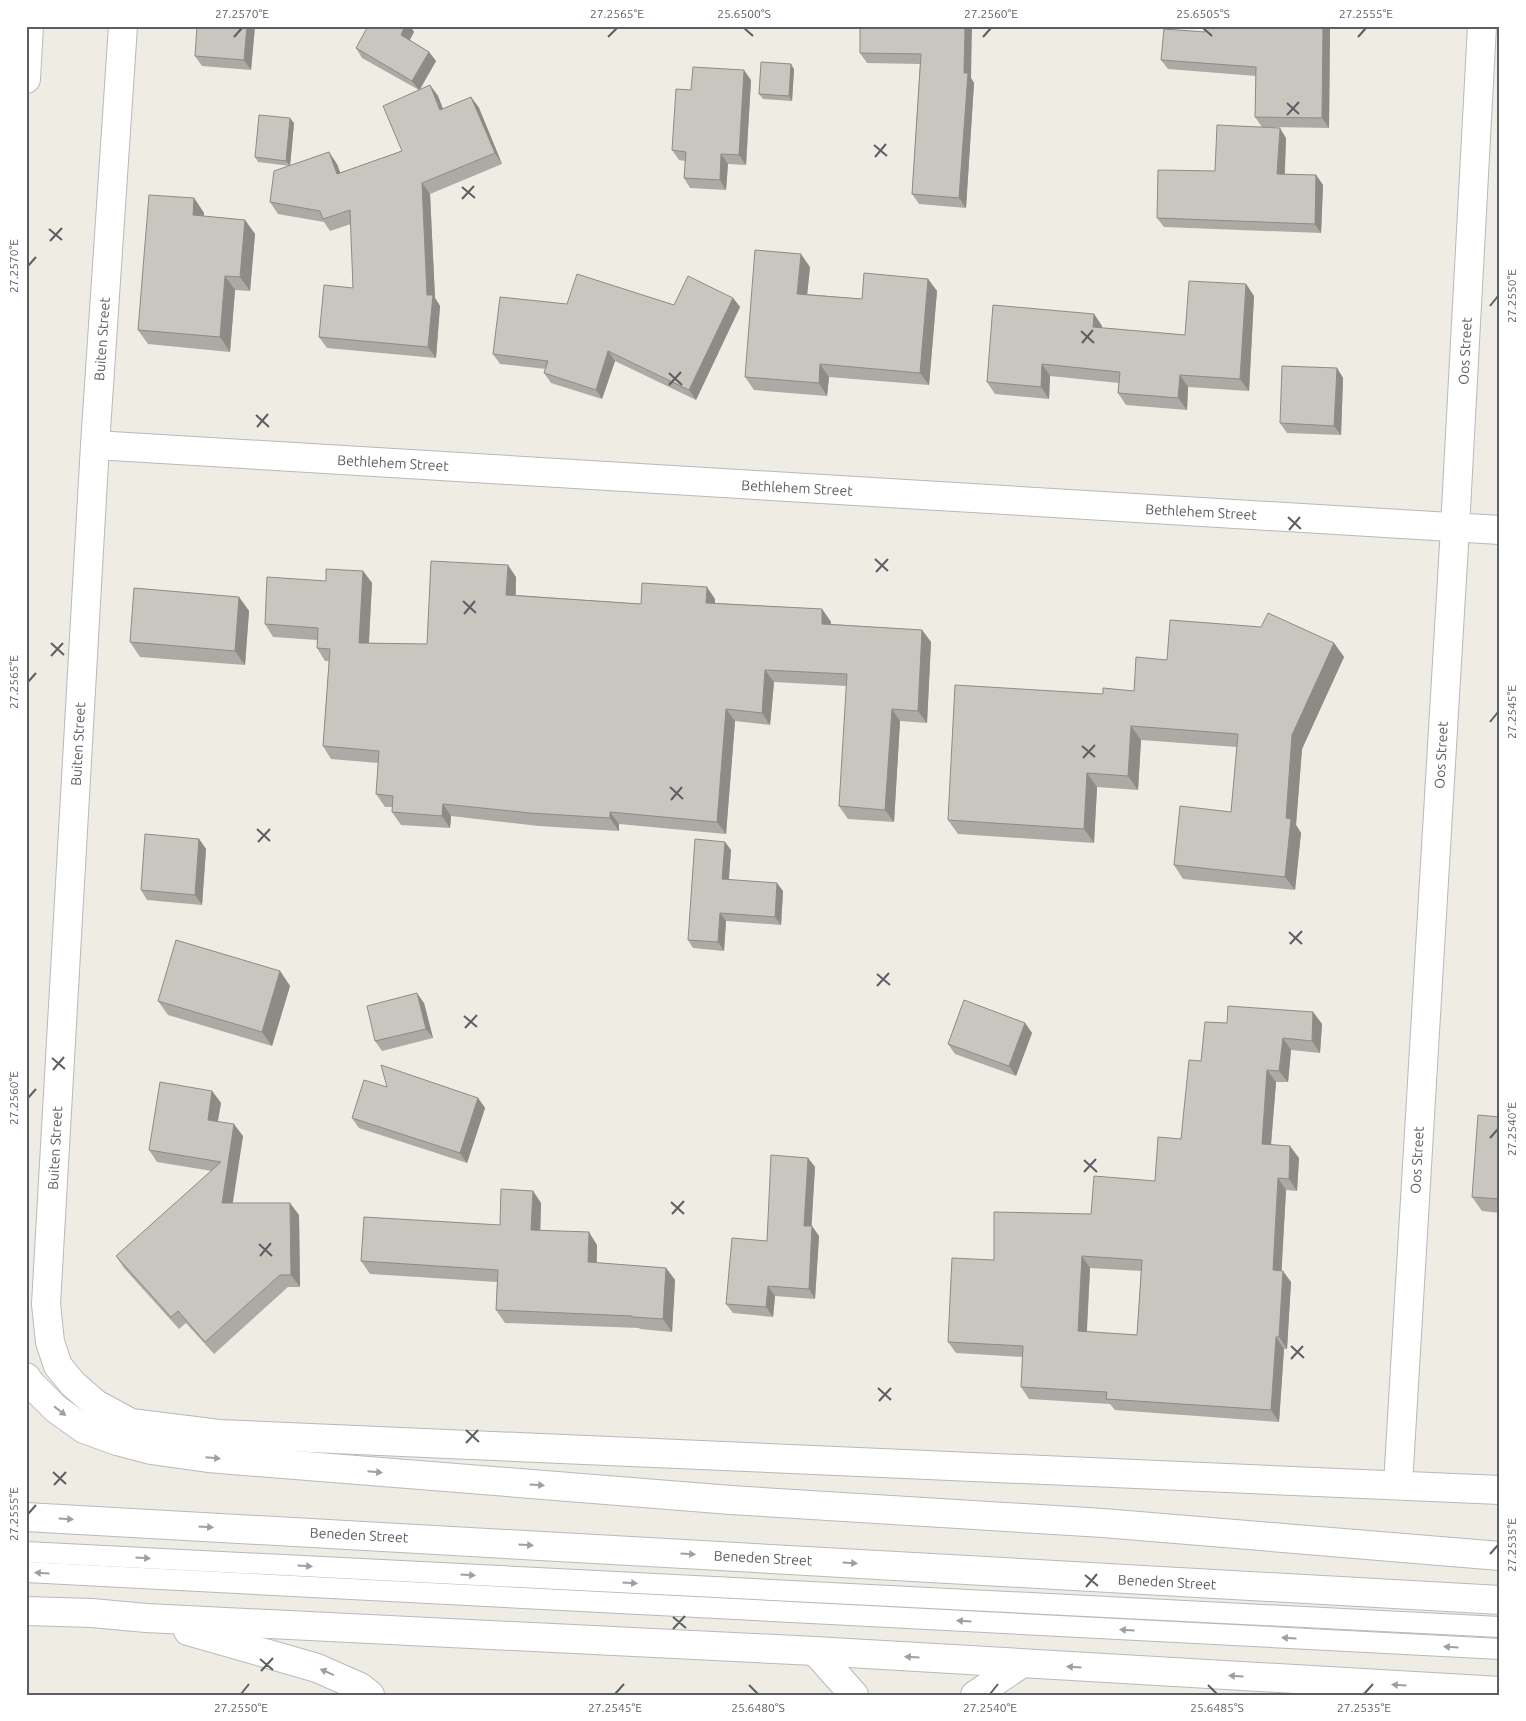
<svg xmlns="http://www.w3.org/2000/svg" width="1526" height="1721" font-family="Ubuntu,sans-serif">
  <rect width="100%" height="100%" fill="#eeece3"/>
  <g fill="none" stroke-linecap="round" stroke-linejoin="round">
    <g stroke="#b6b9bd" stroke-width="22">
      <g id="service">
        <path d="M26,1552L1500,1627"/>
        <path d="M26,1572L1500,1649"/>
      </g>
    </g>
    <g stroke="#b6b9bd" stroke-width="30">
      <g id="minor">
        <path d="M123,26L95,445L46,1304L50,1342L58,1366L73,1384L96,1404L131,1423L219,1434L1500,1490"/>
        <path d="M95,445L1500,530"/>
        <path d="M1398,1485L1455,528L1482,26"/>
        <path d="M815,1651L854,1695"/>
        <path d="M975,1695L1021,1664"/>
      </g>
    </g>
    <g stroke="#b6b9bd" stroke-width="30">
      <path id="tertiary" d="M26,79L29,26"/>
    </g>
    <g stroke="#b7babf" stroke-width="30">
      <g id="secondary">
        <path d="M26,1377L31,1384L56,1409L84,1429L117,1441L151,1450L208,1458L731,1500L1103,1523L1500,1556"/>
        <path d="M26,1517L1500,1600"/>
        <path d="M26,1611L92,1613L146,1618L815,1651L1500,1691"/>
        <path d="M188,1631L317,1668L360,1687L370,1695"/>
      </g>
    </g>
    <use href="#service" stroke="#fff" stroke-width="20"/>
    <use href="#minor" stroke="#fff" stroke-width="28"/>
    <use href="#tertiary" stroke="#fff" stroke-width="28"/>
    <use href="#secondary" stroke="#fff" stroke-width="28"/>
  </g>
  <g fill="#adaaa5" fill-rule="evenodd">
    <path d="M255,26L251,70L202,66L195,56Z"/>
    <path d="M405,26H410L414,32L410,40L429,52L436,61L420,90L430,85L438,96L443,109L471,97L479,108L502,164L430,194L435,298L440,306L436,358L327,348L319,337L353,288L351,224L330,231L324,222L278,214L270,202L337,164L340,173L402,151L419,90L362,58L356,48Z"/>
    <path d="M860,26L971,78L974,83L966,208L919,204L912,194L920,64L867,63L860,53Z"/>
    <path d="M1330,26L1329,128L1262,127L1255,117L1256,76L1168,69L1161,60L1205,32Z"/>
    <path d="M794,69L792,101L763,99L759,94Z"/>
    <path d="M751,80L746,165L728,164L726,190L690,188L684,178L685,161L679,160L672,150L691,90Z"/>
    <path d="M294,123L290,166L258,162L255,157Z"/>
    <path d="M1286,138L1285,174L1316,175L1323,185L1321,233L1164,227L1157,218L1215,171Z"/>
    <path d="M194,198L204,213V216L245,220L255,234L250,291L235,290L230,352L148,344L138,330Z"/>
    <path d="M810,267L807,294L862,299L928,279L937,291L929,385L829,377L827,396L754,390L745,377Z"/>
    <path d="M1246,284L1254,296L1249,391L1188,387L1187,410L1126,405L1118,393L1119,383L1050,376L1049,399L995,394L987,382L1094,314L1102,326V328L1185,335Z"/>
    <path d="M733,298L740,307L696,400L615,361L602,399L551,383L544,373L546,369L500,364L493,354L567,304L674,305Z"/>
    <path d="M1337,368L1343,378L1341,435L1287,433L1280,423Z"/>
    <path d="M363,571L372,583L369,643L427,644L516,577V595L641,604L715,599V603L822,609L831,622V624L922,630L931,642L927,723L900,721L894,822L848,819L839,806L847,686L774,682L770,725L735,721L726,834L619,824V831L539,826L451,816L450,828L401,825L392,812V807H385L376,794L378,763L331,759L323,746L329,661H325L317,648V640L273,637L265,624L326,581Z"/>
    <path d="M239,597L249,611L245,665L140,657L130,642Z"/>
    <path d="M1334,643L1344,657L1302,749L1296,825L1301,833L1295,890L1183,879L1174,865L1231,812L1237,747L1141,740L1138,790L1097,787L1094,843L958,834L948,820L1103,694L1134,691L1167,660Z"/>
    <path d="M199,839L206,849L202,905L147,900L141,890Z"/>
    <path d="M725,842L731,850L729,880L783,891L781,925L726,921L724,951L693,948L688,940Z"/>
    <path d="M280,971L290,986L272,1046L168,1015L158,1001Z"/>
    <path d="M424,1003L433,1038L382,1051L375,1041Z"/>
    <path d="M1313,1012L1322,1024L1320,1053L1291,1050L1288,1082H1276L1271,1145L1299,1158L1297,1191L1286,1190L1281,1271L1291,1282L1287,1349H1284L1279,1422L1115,1410L1110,1404L1029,1399L1021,1387L1023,1357L956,1353L948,1342L994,1260L1091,1214L1155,1181L1181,1139L1201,1061L1227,1023ZM1090,1268L1141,1271L1137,1335L1087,1332Z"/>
    <path d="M1025,1023L1032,1033L1016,1076L955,1054L948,1044Z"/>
    <path d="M212,1091L221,1103L218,1121L243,1136L232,1203L299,1215L300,1287H288L214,1354L186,1323L179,1329L124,1268L116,1256L212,1171L157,1162L149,1150Z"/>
    <path d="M478,1098L485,1108L467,1163L359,1128L352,1118Z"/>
    <path d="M1500,1117V1213L1482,1211L1472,1197Z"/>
    <path d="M808,1158L815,1167L811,1226L819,1236L815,1299L775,1296L773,1317L733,1313L726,1304L767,1241Z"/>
    <path d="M533,1191L541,1203L540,1230L597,1245V1263L666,1268L675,1280L672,1332L640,1329L639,1328L505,1323L496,1310L497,1282L370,1274L361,1261L500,1225Z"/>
  </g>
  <g fill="#8d8b86">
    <path d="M247,26H255L251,70L244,60Z"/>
    <path d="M405,26H410L414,32L407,44L401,35Z"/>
    <path d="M965,26H972L971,78L974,83L966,208L959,198Z"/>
    <path d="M1323,26H1330L1329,128L1322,118Z"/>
    <path d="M429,52L436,61L419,90L412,81Z"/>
    <path d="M791,64L794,69L792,101L789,96Z"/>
    <path d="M744,70L751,80L746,165L739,155Z"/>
    <path d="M430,85L438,96L448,122L440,110Z"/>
    <path d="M471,97L479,108L502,164L495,153Z"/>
    <path d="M290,118L294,123L290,166L286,161Z"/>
    <path d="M1280,128L1286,138L1284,184L1277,174Z"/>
    <path d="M329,152L337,164L345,185L337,174Z"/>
    <path d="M721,154L728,164L726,190L720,180Z"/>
    <path d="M1316,175L1323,185L1321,233L1315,224Z"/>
    <path d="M422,183L430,194L435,298L440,306L436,358L428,347L427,295Z"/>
    <path d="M194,198L204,213L203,230L193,215Z"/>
    <path d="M245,220L255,234L250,291L240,277Z"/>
    <path d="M801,254L810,267L806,306L797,294Z"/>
    <path d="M225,276L235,290L230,352L220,337Z"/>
    <path d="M928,279L937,291L929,385L920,373Z"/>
    <path d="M1246,284L1254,296L1249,391L1240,379Z"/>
    <path d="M733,298L740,307L696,400L689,390Z"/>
    <path d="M1094,314L1102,326L1101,339L1093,327Z"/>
    <path d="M608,351L615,361L602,399L596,390Z"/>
    <path d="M820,364L829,377L827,396L819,383Z"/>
    <path d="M1042,364L1050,376L1049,399L1041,387Z"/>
    <path d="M1337,368L1343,378L1341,435L1334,426Z"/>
    <path d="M1180,375L1188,387L1187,410L1178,398Z"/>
    <path d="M508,565L516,577L515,607L506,595Z"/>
    <path d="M363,571L372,583L368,655L359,643Z"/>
    <path d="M707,587L715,599V615L706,603Z"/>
    <path d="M239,597L249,611L245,665L235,651Z"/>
    <path d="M822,609L831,622L830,636L822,624Z"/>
    <path d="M922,630L931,642L927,723L918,711Z"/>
    <path d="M1334,643L1344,657L1302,749L1296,825L1301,833L1295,890L1285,877L1286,818L1292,735Z"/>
    <path d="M765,670L774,682L770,725L762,713Z"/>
    <path d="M726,709L735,721L726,834L717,822Z"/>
    <path d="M892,709L900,721L894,822L885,810Z"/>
    <path d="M1131,726L1141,740L1138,790L1128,776Z"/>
    <path d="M1087,773L1097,787L1094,843L1084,829Z"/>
    <path d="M443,804L451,816L450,828L442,816Z"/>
    <path d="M610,812L619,824V831L610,818Z"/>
    <path d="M199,839L206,849L202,905L195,895Z"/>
    <path d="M725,842L731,850L728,888L722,879Z"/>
    <path d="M777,883L783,891L781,925L775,917Z"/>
    <path d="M720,913L726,921L724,951L718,942Z"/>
    <path d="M280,971L290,986L272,1046L262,1032Z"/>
    <path d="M417,993L424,1003L433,1038L426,1029Z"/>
    <path d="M1313,1012L1322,1024L1320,1053L1312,1041Z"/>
    <path d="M1025,1023L1032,1033L1016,1076L1009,1066Z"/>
    <path d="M1283,1038L1291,1050L1288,1082L1279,1071Z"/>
    <path d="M1267,1070L1276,1082L1270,1156L1262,1144Z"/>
    <path d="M212,1091L221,1103L216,1131L208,1120Z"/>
    <path d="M478,1098L485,1108L467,1163L460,1153Z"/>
    <path d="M234,1124L243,1136L231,1215L222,1203Z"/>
    <path d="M1290,1146L1299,1158L1297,1191L1289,1179Z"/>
    <path d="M808,1158L815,1167L811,1236L804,1226Z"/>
    <path d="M1278,1178L1286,1190L1281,1282L1273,1270Z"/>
    <path d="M533,1191L541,1203L540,1242L531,1230Z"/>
    <path d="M290,1203L299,1215L300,1287L291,1275Z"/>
    <path d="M812,1226L819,1236L815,1299L809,1289Z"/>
    <path d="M589,1232L597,1245L596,1274L588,1262Z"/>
    <path d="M1082,1256L1090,1268L1086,1343L1078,1331Z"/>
    <path d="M666,1268L675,1280L672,1332L663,1319Z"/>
    <path d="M1283,1271L1291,1282L1287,1349L1279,1337Z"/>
    <path d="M768,1286L775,1296L773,1317L766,1307Z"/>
    <path d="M1276,1337L1284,1349L1279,1422L1271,1410Z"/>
  </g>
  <g fill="#c9c6c0" stroke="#8d8b86" fill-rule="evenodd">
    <path d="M197,26H247L244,60L195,56Z"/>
    <path d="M368,26H405L401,35L429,52L412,81L356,48Z"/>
    <path d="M860,26H965L964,73H968L959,198L912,194L921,54L860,53Z"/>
    <path d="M1205,26H1323L1322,118L1255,117L1256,67L1161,60L1164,29L1205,32Z"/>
    <path d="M761,62L791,64L789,96L759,94Z"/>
    <path d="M693,67L744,70L739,155L721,154L720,180L684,178L686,152L672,150L676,89L691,90Z"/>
    <path d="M430,85L440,110L471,97L495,153L422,183L427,295H433L428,347L319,337L324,285L353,288L350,210L323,219L320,211L270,202L274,171L329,152L337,174L402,151L383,106Z"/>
    <path d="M259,115L290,118L286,161L255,157Z"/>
    <path d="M1217,125L1280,128L1277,174L1316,175L1315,224L1157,218L1158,170L1215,171Z"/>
    <path d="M149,195L194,198L193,215L245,220L240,277L225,276L220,337L138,330Z"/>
    <path d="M755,250L801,254L797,294L862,299L864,273L928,279L920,373L820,364L819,383L745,377Z"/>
    <path d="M577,274L674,305L688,276L733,298L689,390L608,351L596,390L544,373L548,361L493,354L500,297L567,304Z"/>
    <path d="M1189,281L1246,284L1240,379L1180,375L1178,398L1118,393L1120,372L1042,364L1041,387L987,382L993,305L1094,314L1093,327L1185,335Z"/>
    <path d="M1282,366L1337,368L1334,426L1280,423Z"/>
    <path d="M431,561L508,565L506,595L641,604L642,583L707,587L706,603L822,609V624L922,630L918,711L892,709L885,810L839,806L847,674L765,670L762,713L726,709L717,822L610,812V818L530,813L443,804L442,816L392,812L393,796L376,794L379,751L323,746L330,649L317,648L318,628L265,624L267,577L326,581V569L363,571L359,643L427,644Z"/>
    <path d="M134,588L239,597L235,651L130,642Z"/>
    <path d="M1268,613L1334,643L1292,735L1286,818L1291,819L1285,877L1174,865L1180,806L1231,812L1238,734L1131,726L1128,776L1087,773L1084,829L948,820L955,685L1103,694V688L1134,691L1136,657L1167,660L1170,620L1261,627Z"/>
    <path d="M145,834L199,839L195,895L141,890Z"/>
    <path d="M695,839L725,842L722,879L777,883L775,917L720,913L718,942L688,940Z"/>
    <path d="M176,940L280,971L262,1032L158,1001Z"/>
    <path d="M417,993L426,1029L375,1041L367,1006Z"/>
    <path d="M964,1000L1025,1023L1009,1066L948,1044Z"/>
    <path d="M1228,1006L1313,1012L1312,1041L1283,1038L1279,1071L1267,1070L1262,1144L1290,1146L1289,1179L1278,1178L1273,1270L1283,1271L1279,1337H1276L1271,1410L1106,1399L1107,1392L1021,1387L1023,1346L948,1342L952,1258L994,1260V1212L1091,1214L1094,1176L1155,1181L1158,1137L1181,1139L1189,1060L1201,1061L1205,1022L1227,1023ZM1082,1256L1142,1260L1137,1335L1078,1331Z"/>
    <path d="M381,1065L478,1098L460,1153L352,1118L364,1080L387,1087Z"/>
    <path d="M160,1082L212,1091L208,1120L234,1124L222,1203H290L291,1275H280L205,1342L178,1311L171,1317L116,1256L221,1162L149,1150Z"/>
    <path d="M1478,1115L1500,1117V1199L1472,1197Z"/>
    <path d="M771,1155L808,1158L804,1226H812L809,1289L768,1286L766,1307L726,1304L732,1238L767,1241Z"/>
    <path d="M501,1189L533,1191L531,1230L589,1232L588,1262L666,1268L663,1319L632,1317V1316L496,1310L498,1270L361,1261L364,1217L500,1225Z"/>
  </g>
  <defs><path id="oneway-solid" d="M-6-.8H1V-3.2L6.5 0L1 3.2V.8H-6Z" transform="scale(1.25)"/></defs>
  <g fill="#9d9fa2">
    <use href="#oneway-solid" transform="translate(60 1411) rotate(38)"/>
    <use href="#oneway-solid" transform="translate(213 1458) rotate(5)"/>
    <use href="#oneway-solid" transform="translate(375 1472) rotate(5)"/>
    <use href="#oneway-solid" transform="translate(537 1485) rotate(4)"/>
    <use href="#oneway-solid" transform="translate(66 1519) rotate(3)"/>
    <use href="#oneway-solid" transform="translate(206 1527) rotate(3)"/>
    <use href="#oneway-solid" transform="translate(526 1545) rotate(3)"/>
    <use href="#oneway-solid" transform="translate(688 1554) rotate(3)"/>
    <use href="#oneway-solid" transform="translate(143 1558) rotate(3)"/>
    <use href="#oneway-solid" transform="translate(850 1563) rotate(3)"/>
    <use href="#oneway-solid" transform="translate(305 1566) rotate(3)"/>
    <use href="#oneway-solid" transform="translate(42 1573) rotate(-177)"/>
    <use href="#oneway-solid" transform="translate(468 1575) rotate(3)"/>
    <use href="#oneway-solid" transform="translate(630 1583) rotate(3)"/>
    <use href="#oneway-solid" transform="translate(964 1621) rotate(-177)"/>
    <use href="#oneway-solid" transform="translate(1127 1630) rotate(-177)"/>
    <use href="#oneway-solid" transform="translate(1289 1638) rotate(-177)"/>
    <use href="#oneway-solid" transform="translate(1451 1647) rotate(-177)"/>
    <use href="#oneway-solid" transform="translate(912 1657) rotate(-176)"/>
    <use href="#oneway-solid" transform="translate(1074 1667) rotate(-177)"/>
    <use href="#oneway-solid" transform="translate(327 1672) rotate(-156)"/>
    <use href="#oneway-solid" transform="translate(1236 1676) rotate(-177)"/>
    <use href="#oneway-solid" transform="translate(1399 1685) rotate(-177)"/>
  </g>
  <path fill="none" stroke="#5b5f64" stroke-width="2" d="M744,28L753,36M1203,28L1212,36M234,37L242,28M608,37L617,28M983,37L991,28M1358,37L1366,28M1287,103L1299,114M1287,115L1299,102M874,145L887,156M875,157L886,144M462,187L475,198M462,199L474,186M49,229L62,240M50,241L62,228M28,266L36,257M1490,306L1498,296M1081,331L1094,343M1082,343L1093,330M669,373L682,385M669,385L681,372M256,415L269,427M257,427L268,414M1288,517L1301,529M1289,530L1300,517M875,559L888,571M876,572L888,559M463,601L476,613M464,614L475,601M51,643L64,655M51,656L63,643M28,682L36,673M1490,722L1498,712M1082,746L1095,757M1083,758L1095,745M670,787L683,799M671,800L682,787M257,829L270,841M258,842L270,829M1289,932L1302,944M1290,944L1302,931M877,974L890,985M877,986L889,973M464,1016L477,1027M465,1028L477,1015M52,1058L65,1069M53,1070L64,1057M28,1098L36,1089M1490,1138L1498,1129M1084,1160L1097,1172M1084,1172L1096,1159M671,1202L684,1214M672,1214L684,1201M259,1244L272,1256M260,1256L271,1243M1291,1346L1304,1358M1291,1359L1303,1346M878,1388L891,1400M879,1401L891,1388M466,1430L479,1442M466,1443L478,1430M53,1472L66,1484M54,1485L66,1472M28,1514L36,1505M1490,1554L1498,1545M1085,1575L1098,1586M1086,1587L1097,1574M673,1617L686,1628M673,1629L685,1616M260,1659L273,1670M261,1671L273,1658M749,1685L758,1694M1208,1685L1217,1694M241,1694L249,1684M615,1694L624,1684M990,1694L998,1684M1364,1694L1373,1684"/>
  <g text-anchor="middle" stroke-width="4" stroke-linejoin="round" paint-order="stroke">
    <g font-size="14" fill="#5b5f64" stroke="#fff">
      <text transform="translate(102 339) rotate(-86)" y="5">Buiten Street</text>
      <text transform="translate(1465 351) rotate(-87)" y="5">Oos Street</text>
      <text transform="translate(393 463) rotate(3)" y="5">Bethlehem Street</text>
      <text transform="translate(797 488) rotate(3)" y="5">Bethlehem Street</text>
      <text transform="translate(1201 512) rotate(3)" y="5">Bethlehem Street</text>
      <text transform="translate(78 744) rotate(-87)" y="5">Buiten Street</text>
      <text transform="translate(1441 755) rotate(-87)" y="5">Oos Street</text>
      <text transform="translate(55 1148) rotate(-87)" y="5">Buiten Street</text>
      <text transform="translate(1417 1160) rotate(-87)" y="5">Oos Street</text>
      <text transform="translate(359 1535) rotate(3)" y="5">Beneden Street</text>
      <text transform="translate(763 1558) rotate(3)" y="5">Beneden Street</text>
      <text transform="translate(1167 1582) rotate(3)" y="5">Beneden Street</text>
    </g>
  </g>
  <rect width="1526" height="1721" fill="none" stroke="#ffffff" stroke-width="55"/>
  <rect x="28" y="28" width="1470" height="1666" fill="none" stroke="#5b5f64" stroke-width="2"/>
  <g font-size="12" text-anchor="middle" fill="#5b5f64">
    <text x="242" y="18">27.2570°E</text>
    <text x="617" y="18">27.2565°E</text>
    <text x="744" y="18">25.6500°S</text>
    <text x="991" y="18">27.2560°E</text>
    <text x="1203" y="18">25.6505°S</text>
    <text x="1366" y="18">27.2555°E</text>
    <text transform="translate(14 266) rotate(-90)" y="4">27.2570°E</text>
    <text transform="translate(1512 296) rotate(-90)" y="4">27.2550°E</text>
    <text transform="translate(14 682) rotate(-90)" y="4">27.2565°E</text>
    <text transform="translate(1512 712) rotate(-90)" y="4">27.2545°E</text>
    <text transform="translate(14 1098) rotate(-90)" y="4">27.2560°E</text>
    <text transform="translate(1512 1129) rotate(-90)" y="4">27.2540°E</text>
    <text transform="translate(14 1514) rotate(-90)" y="4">27.2555°E</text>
    <text transform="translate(1512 1545) rotate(-90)" y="4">27.2535°E</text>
    <text x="241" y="1712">27.2550°E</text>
    <text x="615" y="1712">27.2545°E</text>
    <text x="758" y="1712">25.6480°S</text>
    <text x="990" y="1712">27.2540°E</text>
    <text x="1217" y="1712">25.6485°S</text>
    <text x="1364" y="1712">27.2535°E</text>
  </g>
</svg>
